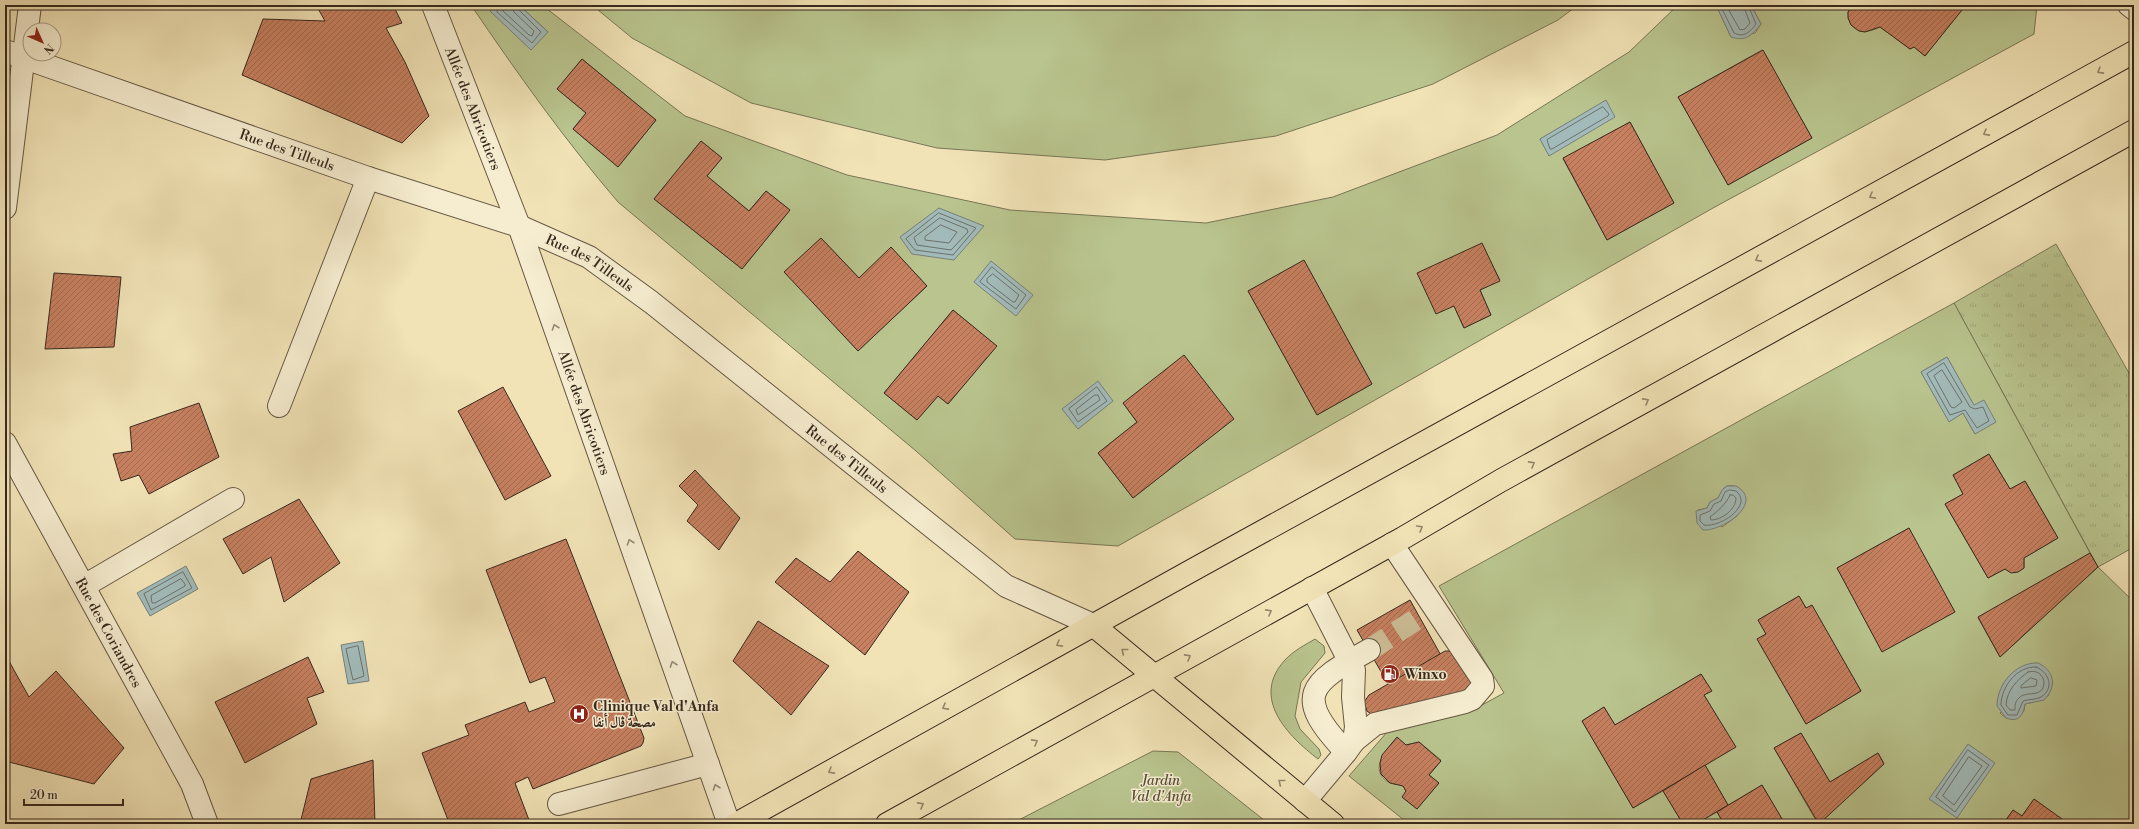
<svg xmlns="http://www.w3.org/2000/svg" width="2139" height="829" font-family="'Libre Bodoni',Amiri,serif">
  <defs>
    <pattern id="grass-tufts" width="24" height="20" patternUnits="userSpaceOnUse"><rect width="24" height="20" fill="#b9c48e"/><path d="M3 7l-1-3M5 7V3M7 7l1-3M15 17l-1-3M17 17v-4M19 17l1-3" fill="none" stroke="#a0a87a"/></pattern>
    <pattern id="building-hatch" width="6" height="6" patternUnits="userSpaceOnUse"><rect width="6" height="6" fill="#c78060"/><path d="M-1 1l2-2M0 6l6-6M5 7l2-2" fill="none" stroke="#a2694f"/></pattern>
  </defs>
  <rect width="100%" height="100%" fill="#f1e3b6"/>
  <filter id="stains"><feTurbulence type="fractalNoise" baseFrequency=".005" numOctaves="4"/><feColorMatrix values="0 0 0 0 .2 0 0 0 0 .09 0 0 0 0 .02 0 0 0 .5 -.17"/></filter>
  <radialGradient id="worn" r=".72"><stop offset=".6" stop-color="#630" stop-opacity="0"/><stop offset="1" stop-color="#630" stop-opacity=".3"/></radialGradient>
  <path fill="url(#grass-tufts)" stroke="#787656" d="M2056,244L2134,382V547L2098,567L1954,303Z"/>
  <g fill="#b9c48e" stroke="#787656" fill-rule="evenodd">
    <path d="M471,5H496L491,10L548,32L519,5H542L685,116L847,175L1010,210L1206,223L1333,197L1497,135L1629,52L1678,5H1716L1731,37L1755,33L1761,24L1751,5H1853L1848,12C1849,33 1864,35 1880,27L1910,49L1914,47L1925,56L1966,5H2037L2034,34L1713,208L1118,546L1015,539L916,451L618,202C564,139 517,73 471,5ZM1762,50L1812,138L1728,185L1678,97ZM582,59L656,120L618,167L573,129L586,113L557,89ZM1606,101L1549,156V155L1540,139ZM1630,122L1674,203L1607,240L1563,159ZM701,141L722,158L707,176L749,211L766,191L790,210L742,269L654,199ZM821,238L859,278L891,248L927,286L858,351L785,272ZM1482,244L1500,280L1480,290L1491,315L1464,328L1454,306ZM1304,261L1372,384L1317,415L1248,291ZM953,310L996,346L948,404L938,396L917,420L884,393ZM1123,403L1233,419L1133,498L1098,453L1137,422Z"/>
    <path d="M592,5H1578L1558,20L1433,84L1276,136L1105,160L937,148L751,103L632,38Z"/>
    <path d="M1954,303L2090,553L1978,618L2000,657L2098,567L2134,602V824H2069L2034,799L2022,816L2013,810L2003,824H1819L1884,763L1878,753L1830,782L1801,733L1774,748L1818,824H1785L1762,785L1728,805L1705,765L1735,747L1704,695L1711,691L1701,674L1615,725L1604,707L1582,721L1633,808L1663,791L1683,824H1409L1349,776L1388,731L1471,711L1504,693L1439,586ZM1947,357L1974,406L1975,434L1963,413L1949,421L1921,372ZM1989,454L2010,489L2025,481L2058,538L2024,558V568C2017,574 2012,574 2005,569L1988,578L1945,504L1963,494L1953,475ZM1727,486C1738,484 1744,491 1745,501L1737,516L1722,527L1698,510L1707,508L1710,502L1718,498L1724,488ZM1909,528L1882,651L1837,568ZM1799,596L1806,608L1812,606L1861,691L1806,724L1757,639L1766,634L1758,620ZM2053,683L2048,696L2030,703L2025,704L2024,711L2006,718L2000,713ZM1397,738L1406,745L1419,742L1441,760L1429,775L1439,783L1417,809L1403,798L1406,791L1403,786C1398,783 1393,785 1388,782C1368,769 1387,749 1397,738Z"/>
    <path d="M1315,639L1324,646L1325,653L1301,682L1295,716L1300,729L1319,749L1321,755L1318,759C1288,736 1250,698 1285,660C1293,651 1305,645 1315,639Z"/>
    <path d="M1153,751L1178,752L1269,824H1011Z"/>
    <path d="M1717,812L1724,824H1696Z"/>
  </g>
  <g fill="#a2bbba" stroke="#77817b">
    <path d="M496,5H519L548,32L531,50L490,11Z"/>
    <path d="M1716,5H1751L1761,24C1752,35 1746,42 1731,37Z"/>
    <path d="M1606,100L1615,117L1549,156L1540,139Z"/>
    <path d="M939,208L984,226L954,260L912,254L900,237Z"/>
    <path d="M991,261L1033,295L1016,316L974,282Z"/>
    <path d="M1947,357L1974,405L1984,400L1996,422L1975,434L1963,413L1949,422L1921,372Z"/>
    <path d="M1098,381L1113,401L1078,429L1062,409Z"/>
    <path d="M1727,486H1736C1765,502 1724,531 1703,530L1697,523L1696,511L1707,508L1710,502L1718,498L1722,490Z"/>
    <path d="M186,566L198,589L150,616L137,593Z"/>
    <path d="M363,641L369,681L348,684L341,645Z"/>
    <path d="M2038,663C2055,671 2057,687 2044,700L2025,704C2023,715 2019,723 2006,718L1997,706C1997,684 2016,662 2038,663Z"/>
    <path d="M1968,744L1995,763L1957,818L1929,799Z"/>
  </g>
  <g fill="none" stroke-linecap="round" stroke-linejoin="round">
    <g stroke="#6c726c" stroke-width="1">
      <path d="M498,5L497,12L532,43L541,32L518,9L517,5"/>
      <path d="M503,5V11L529,35L532,36L534,31L514,12L512,5"/>
      <path d="M1720,5L1734,33C1744,38 1750,32 1756,24L1748,5"/>
      <path d="M1726,5L1740,30L1745,29L1750,23L1743,5"/>
      <path d="M1603,107L1609,114L1608,116L1552,149H1550L1547,140Z"/>
      <path d="M939,213L976,228L953,255L915,250L906,239Z"/>
      <path d="M940,218L967,229L968,232L951,250L917,245L914,238Z"/>
      <path d="M941,225L957,232L949,243L925,240V237Z"/>
      <path d="M992,267L1026,295L1016,309L980,282Z"/>
      <path d="M993,274L1019,295L1015,302H1013L987,282V279Z"/>
      <path d="M1944,363L1970,407L1975,409L1983,407L1989,421L1977,428L1965,410L1950,415L1927,374Z"/>
      <path d="M1942,370L1962,402L1954,408L1951,407L1934,376Z"/>
      <path d="M1097,387L1107,401L1078,422L1069,409Z"/>
      <path d="M1095,395H1098L1100,400L1078,415L1076,410Z"/>
      <path d="M1730,490L1736,491C1754,506 1719,528 1704,525L1700,521V515L1710,511L1714,504L1721,501L1725,492Z"/>
      <path d="M1730,495H1733L1736,498C1736,510 1721,520 1711,520L1710,517C1717,512 1727,503 1730,495Z"/>
      <path d="M183,572L192,588L151,610L144,594Z"/>
      <path d="M181,579L185,584V586L155,603H152L151,596Z"/>
      <path d="M358,646L364,676L353,680L346,649Z"/>
      <path d="M2036,667C2049,672 2055,688 2041,697C2036,700 2028,699 2023,701L2017,715H2008L2001,705C2001,687 2017,666 2036,667Z"/>
      <path d="M2028,672C2033,671 2036,671 2040,674C2043,677 2044,680 2044,683C2043,699 2026,690 2019,698C2015,701 2015,706 2015,710H2010L2006,705C2007,690 2017,680 2028,672Z"/>
      <path d="M2031,678L2037,680L2036,686L2021,688V686Z"/>
      <path d="M1968,750L1989,765L1955,812L1936,797Z"/>
      <path d="M1969,757L1982,766L1954,805L1943,796Z"/>
    </g>
  </g>
  <g fill="url(#building-hatch)" stroke="#37291d">
    <path d="M316,5H393L402,23L386,28L405,62L429,116L402,143L242,75L263,19L325,21Z"/>
    <path d="M1853,5H1966L1925,56L1914,47L1910,49L1880,27L1865,32L1859,31L1851,25L1848,18V12Z"/>
    <path d="M1763,50L1812,138L1728,185L1678,97Z"/>
    <path d="M582,59L656,120L618,167L573,129L586,113L557,89Z"/>
    <path d="M1630,122L1674,203L1607,240L1563,158Z"/>
    <path d="M701,141L722,158L707,176L749,211L766,191L790,210L742,269L654,199Z"/>
    <path d="M821,238L859,278L891,247L927,286L858,351L784,272Z"/>
    <path d="M1482,243L1500,281L1480,290L1491,315L1464,328L1454,306L1436,314L1417,273Z"/>
    <path d="M1304,260L1372,384L1317,415L1248,291Z"/>
    <path d="M54,273L121,277L114,347L45,349Z"/>
    <path d="M953,310L997,346L948,404L938,396L917,420L884,393Z"/>
    <path d="M1184,355L1234,419L1133,498L1098,453L1137,422L1123,403Z"/>
    <path d="M503,387L551,476L505,500L458,411Z"/>
    <path d="M199,403L219,457L149,494L139,475L121,481L113,454L132,451L130,427Z"/>
    <path d="M1989,454L2010,489L2025,481L2058,538L2024,558V568L2018,572L2011,573L2005,569L1988,578L1945,504L1963,494L1953,475Z"/>
    <path d="M695,470L740,518L719,550L687,521L698,505L679,486Z"/>
    <path d="M299,499L340,563L284,602L271,557L243,574L223,539Z"/>
    <path d="M1909,528L1955,612L1882,652L1837,568Z"/>
    <path d="M566,539L644,738L643,743L641,746L533,789L528,777L515,783L529,820L518,824H438L448,820L422,753L469,735L465,725L525,702L529,712L555,702L545,677L530,683L486,570Z"/>
    <path d="M858,551L909,592L865,655L775,582L796,558L830,582Z"/>
    <path d="M2090,553L2098,567L2000,657L1978,617Z"/>
    <path d="M1799,596L1806,608L1812,605L1861,691L1806,724L1757,639L1766,634L1758,620Z"/>
    <path d="M1410,600L1443,659L1391,689L1357,630Z"/>
    <path d="M758,621L829,666L791,715L733,661Z"/>
    <path d="M1445,651H1450L1473,682L1463,696L1371,714L1367,711L1364,702L1369,695Z"/>
    <path d="M5,654L29,697L56,671L124,748L94,784L5,761Z"/>
    <path d="M308,657L324,692L307,698L317,724L245,763L215,702Z"/>
    <path d="M1701,674L1712,691L1704,695L1736,747L1633,808L1582,721L1604,707L1615,725Z"/>
    <path d="M1801,733L1830,782L1878,753L1884,764L1819,824L1774,748Z"/>
    <path d="M1397,737L1406,745L1419,742L1441,761L1429,775L1439,783L1417,809L1402,797L1406,791L1403,786L1390,783L1381,774L1380,763L1382,755Z"/>
    <path d="M373,760L375,824H300L311,779Z"/>
    <path d="M1705,765L1728,805L1696,824H1683L1663,791Z"/>
    <path d="M1762,785L1785,824H1724L1717,812Z"/>
    <path d="M2034,799L2069,824H2003L2013,810L2022,816Z"/>
  </g>
  <g fill="none" stroke-linecap="round" stroke-linejoin="round">
    <path stroke="#ccbe97" stroke-width="22" stroke-dasharray="22 11" stroke-linecap="butt" d="M1369,650L1420,617"/>
    <g stroke="#665843" stroke-width="24">
      <g id="minor">
        <path id="s1" d="M433,5L519,226L729,824"/>
        <path d="M2129,5L2134,9"/>
        <path id="s2" d="M5,51L368,178L519,226L589,257L651,302L1006,586L1093,625"/>
        <path d="M5,208L30,5"/>
        <path d="M279,406L368,178"/>
        <path id="s3" d="M5,443L192,784L207,824"/>
        <path d="M84,586L233,499"/>
        <path d="M1354,741L1375,724L1465,702L1472,699L1483,686L1482,679L1392,544"/>
        <path d="M1346,752C1293,696 1308,684 1369,650"/>
        <path d="M1305,801L1346,752L1354,741L1356,727L1353,697L1354,670L1312,588"/>
        <path d="M559,804L708,764"/>
      </g>
    </g>
    <g stroke="#37291d" stroke-width="24">
      <g id="major">
        <path d="M1093,625L1333,824"/>
        <path d="M736,824L1198,567L2134,52"/>
        <path d="M887,824L1403,538L1500,481L2134,131"/>
      </g>
    </g>
    <use href="#minor" stroke="#f6edd0" stroke-width="22"/>
    <use href="#major" stroke="#f1e3b6" stroke-width="22"/>
  </g>
  <defs><path id="oneway-chevron" d="M-2-3.5L2.5 0L-2 3.5" fill="none" stroke-width="1.6" stroke-linecap="round" stroke-linejoin="round"/></defs>
  <g stroke="#94866a">
    <use href="#oneway-chevron" transform="translate(2100 71) rotate(151)"/>
    <use href="#oneway-chevron" transform="translate(1986 133) rotate(151)"/>
    <use href="#oneway-chevron" transform="translate(1872 196) rotate(151)"/>
    <use href="#oneway-chevron" transform="translate(1758 259) rotate(151)"/>
    <use href="#oneway-chevron" transform="translate(1646 401) rotate(-29)"/>
    <use href="#oneway-chevron" transform="translate(1532 464) rotate(-29)"/>
    <use href="#oneway-chevron" transform="translate(1420 528) rotate(-30)"/>
    <use href="#oneway-chevron" transform="translate(1269 612) rotate(-29)"/>
    <use href="#oneway-chevron" transform="translate(1059 644) rotate(151)"/>
    <use href="#oneway-chevron" transform="translate(1124 651) rotate(-141)"/>
    <use href="#oneway-chevron" transform="translate(1188 657) rotate(-29)"/>
    <use href="#oneway-chevron" transform="translate(945 707) rotate(151)"/>
    <use href="#oneway-chevron" transform="translate(1035 742) rotate(-29)"/>
    <use href="#oneway-chevron" transform="translate(831 771) rotate(151)"/>
    <use href="#oneway-chevron" transform="translate(1281 782) rotate(-141)"/>
    <use href="#oneway-chevron" transform="translate(921 805) rotate(-29)"/>
  </g>
  <g stroke="#968b76">
    <use href="#oneway-chevron" transform="translate(555 327) rotate(-109)"/>
    <use href="#oneway-chevron" transform="translate(630 542) rotate(-109)"/>
    <use href="#oneway-chevron" transform="translate(673 664) rotate(-109)"/>
    <use href="#oneway-chevron" transform="translate(716 787) rotate(-109)"/>
  </g>
  <defs>
    <g id="fuel-disc" transform="scale(1)"><circle r="9.5" fill="#8f2418" stroke="#f6edd0"/><path d="M-5.5-6h7V0h2V4h1.3V-2.5L3-4.5l.8-.8L6-3V5H2.5V1h-1V6h-7ZM-4.2-4.7v3.2H.2V-4.7Z" fill="#fff"/></g>
    <g id="hospital-disc" transform="scale(1)"><circle r="9.5" fill="#8f2418" stroke="#f6edd0"/><path d="M-5-5h3v3.5h4V-5h3V5h-3V1.5h-4V5h-3Z" fill="#fff"/></g>
  </defs>
  <g fill-rule="evenodd">
    <use href="#fuel-disc" x="1390" y="674"/>
    <use href="#hospital-disc" x="579" y="714"/>
  </g>
  <g text-anchor="middle" stroke-width="3" stroke-linejoin="round" paint-order="stroke">
    <g font-size="14" fill="#37291d" stroke="#f6edd0">
      <text dy="5" stroke="none"><textPath href="#s1" startOffset="111">Allée des Abricotiers</textPath></text>
      <text dy="5" stroke="none"><textPath href="#s2" startOffset="299">Rue des Tilleuls</textPath></text>
      <text dy="5" stroke="none"><textPath href="#s2" startOffset="623">Rue des Tilleuls</textPath></text>
      <text dy="5" stroke="none"><textPath href="#s1" startOffset="435">Allée des Abricotiers</textPath></text>
      <text dy="5" stroke="none"><textPath href="#s2" startOffset="947">Rue des Tilleuls</textPath></text>
      <text dy="5" stroke="none"><textPath href="#s3" startOffset="216">Rue des Coriandres</textPath></text>
    </g>
    <g font-size="14" font-weight="bold" fill="#37291d" stroke="#f6edd0" text-anchor="start">
      <text x="1404" y="679">Winxo</text>
      <text x="593" y="711">Clinique Val d'Anfa<tspan x="593" dy="16">مصحة ڤال أنفا</tspan></text>
    </g>
    <g font-size="14" font-style="italic" fill="#585039" stroke="#f6edd0">
      <text x="1161" y="785">Jardin<tspan x="1161" dy="16">Val d'Anfa</tspan></text>
    </g>
  </g>
  <rect width="2139" height="829" fill="none" stroke="#f1e3b6" stroke-width="20"/>
  <rect x="6" y="6" width="2127" height="817" fill="none" stroke="#37291d" stroke-width="2"/>
  <rect x="10" y="10" width="2119" height="809" fill="none" stroke="#37291d"/>
  <g transform="translate(42 42) rotate(135)"><circle r="19" fill="#f6edd0" stroke="#aa9f88"/>
  <path d="M0-3L7 15L0 10L-7 15Z" fill="#8f2418"/>
  <text y="-6" font-size="11" font-weight="bold" text-anchor="middle" fill="#37291d">N</text>
  </g>
  <path d="M24 799v6h99v-6" fill="none" stroke="#37291d" stroke-width="2"/>
  <text x="30" y="799" font-size="12" fill="#37291d" stroke="#f6edd0" stroke-width="3" paint-order="stroke">20 m</text>
  <rect width="100%" height="100%" filter="url(#stains)"/>
  <rect width="100%" height="100%" fill="url(#worn)"/>
</svg>
